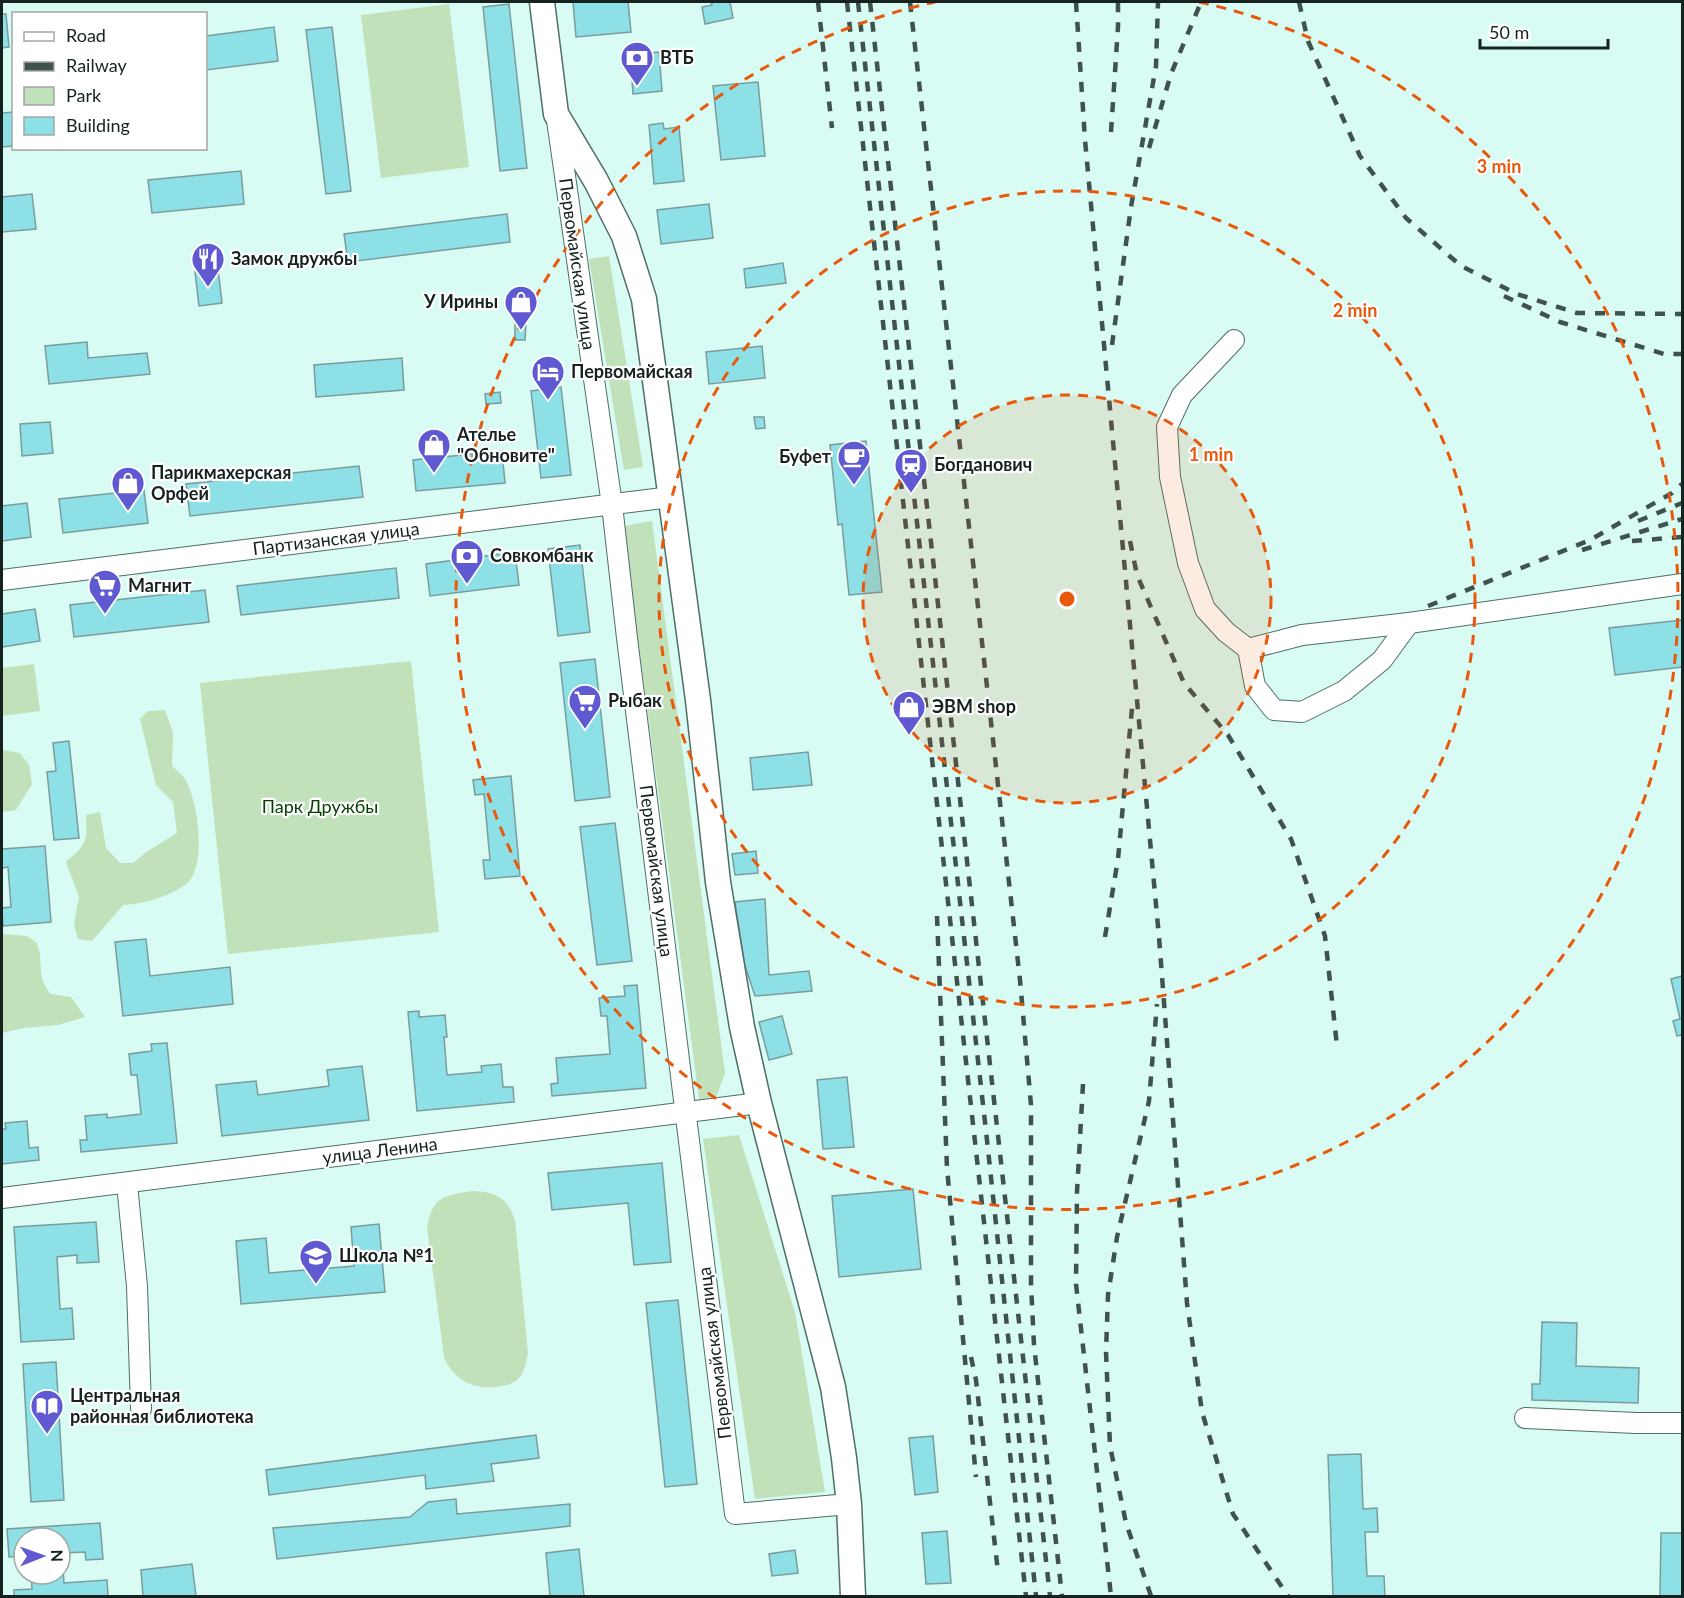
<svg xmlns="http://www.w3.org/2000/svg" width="1684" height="1598" font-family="Lato,sans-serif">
  <rect width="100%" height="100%" fill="#d8fbf3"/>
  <g fill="#c0e1ba">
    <path d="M449,4L469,167L381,178L361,15Z"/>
    <path d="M609,256L643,467L624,470L589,259Z"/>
    <path d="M652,521L725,1073L716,1097L699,1099L623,526Z"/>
    <path d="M411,661L439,932L228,954L200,683Z"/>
    <path d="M34,664L40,711L2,716V668Z"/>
    <path d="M165,710L173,733L172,766C176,770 182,774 185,779C198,800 208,869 185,885C168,897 143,904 123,905L92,941L78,939L74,924L79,897L66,862C87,844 87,842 86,815L100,812L106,848L120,863H133L145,853L177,833L173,802L156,785L140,719L148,711Z"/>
    <path d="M2,750L20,753L29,765L32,784L16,810L2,812Z"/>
    <path d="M2,934L27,936L37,943L40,955L41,973L44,984L50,994L71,997L85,1017L58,1025L23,1028L2,1033Z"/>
    <path d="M739,1135L795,1312L825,1492L755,1499L703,1139Z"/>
    <path d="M473,1191C496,1192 507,1197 515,1220L528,1353C526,1362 525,1373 518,1379C512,1385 504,1386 496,1387C471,1389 454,1380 444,1357L427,1227C433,1196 445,1195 473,1191Z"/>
  </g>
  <g fill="#8de1e6" stroke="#7a9c9e" stroke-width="1.5">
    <path d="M573,2H628L631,32L576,37Z"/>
    <path d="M711,2H730L733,18L705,24L702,7L712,5Z"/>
    <path d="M509,4L527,168L500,171L483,7Z"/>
    <path d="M2,14H6L9,47L2,48Z"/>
    <path d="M274,27L278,61L206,70V36Z"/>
    <path d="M332,27L351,191L326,194L306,30Z"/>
    <path d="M659,52L662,91L633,94L632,80L639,79L637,54Z"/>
    <path d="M758,82L765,156L721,160L713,86Z"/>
    <path d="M2,111V113L14,112V146L2,147Z"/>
    <path d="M663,123L664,129L679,127L684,181L654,184L649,125Z"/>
    <path d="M241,171L244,204L152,213L148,180Z"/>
    <path d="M32,194L36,229L2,232V197Z"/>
    <path d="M709,204L713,238L661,244L657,210Z"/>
    <path d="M507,214L510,242L348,262L344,234Z"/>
    <path d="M783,263L786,283L746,288L744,269Z"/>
    <path d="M218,269L222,303L199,306L195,272Z"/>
    <path d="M515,323H526L525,340H515Z"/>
    <path d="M87,342L88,358L147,353L150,374L49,384L45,346Z"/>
    <path d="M762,346L765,378L709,384L706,352Z"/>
    <path d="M402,358L404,390L316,397L314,365Z"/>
    <path d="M561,387L571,475L541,478L531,391Z"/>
    <path d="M500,392L501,403L486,404L485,394Z"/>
    <path d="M754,417H764L765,428L756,429Z"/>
    <path d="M50,422L53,453L22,456L20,424Z"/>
    <path d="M866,441L882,592L849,595L842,524L838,525L830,445Z"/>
    <path d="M502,451L505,483L416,491L413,460Z"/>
    <path d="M359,466L363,497L190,516L186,484Z"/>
    <path d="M144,490L148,523L63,533L59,499Z"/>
    <path d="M27,503L31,537L2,541V506Z"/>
    <path d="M580,545L590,632L558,636L548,549Z"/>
    <path d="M515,552L519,585L430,596L426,564Z"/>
    <path d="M396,568L399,598L241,615L237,586Z"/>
    <path d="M205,590L209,622L74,637L70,605Z"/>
    <path d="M35,609L40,641L2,647V614Z"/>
    <path d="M1682,620V667L1615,675L1609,628Z"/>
    <path d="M595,659L610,797L575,801L560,663Z"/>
    <path d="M69,741L79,838L54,840L47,772L56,771L53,743Z"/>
    <path d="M808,752L812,785L753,790L750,758Z"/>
    <path d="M511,776L520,876L485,879L483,860H490L484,794L475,795L473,780Z"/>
    <path d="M615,823L632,961L597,965L580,827Z"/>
    <path d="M45,846L51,922L3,926L2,908L11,907L8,867L2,868V849Z"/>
    <path d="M756,851L758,873L735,875L732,854Z"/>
    <path d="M765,899L769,975L809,971L812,991L755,996L745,966L735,902Z"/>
    <path d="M146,939L150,976L230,967L233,1004L123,1016L115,942Z"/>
    <path d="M1682,976V1035L1677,1036L1673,1021L1680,1019L1671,979Z"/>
    <path d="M637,985L646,1088L552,1096L551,1084L558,1083L556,1058L610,1054L607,1016H601L599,998L625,996L624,986Z"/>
    <path d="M419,1011V1017L445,1015L447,1037H444L447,1075L482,1072L481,1066L501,1064L503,1087H513L514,1102L417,1111L408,1012Z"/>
    <path d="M782,1016L792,1054L769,1060L759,1022Z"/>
    <path d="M167,1043L177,1143L81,1152L80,1140H87L85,1116L107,1114V1118L141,1114L137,1075H131L129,1054L152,1051L151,1044Z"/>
    <path d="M362,1066L369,1120L222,1136L216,1085L256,1081L258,1095L329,1086L327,1070Z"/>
    <path d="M847,1077L854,1147L823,1149L817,1080Z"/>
    <path d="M27,1121L29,1148L38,1147L39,1160L2,1164V1129H6L5,1123Z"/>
    <path d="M662,1163L671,1262L634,1265L628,1203L552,1210L548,1173Z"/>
    <path d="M913,1189L921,1269L839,1277L832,1196Z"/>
    <path d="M96,1222L99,1262L77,1263V1255L57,1257L60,1309L72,1308L74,1339L21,1342L14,1227Z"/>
    <path d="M379,1224L385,1292L241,1304L236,1241L266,1238L269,1273L354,1266L351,1227Z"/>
    <path d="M678,1300L697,1484L665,1487L646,1303Z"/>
    <path d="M1542,1322L1577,1323L1576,1366L1639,1368L1638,1403L1532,1400V1384H1540Z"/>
    <path d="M56,1362L64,1500L31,1502L23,1364Z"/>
    <path d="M536,1435L539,1458L491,1464L494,1481L426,1489L425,1475L269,1495L266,1470Z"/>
    <path d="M933,1436L938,1492L915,1495L909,1438Z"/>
    <path d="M1361,1454L1363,1509L1377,1508L1378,1532H1365L1367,1576H1384L1385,1596H1333L1328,1455Z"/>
    <path d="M456,1499L457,1514L570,1504V1526L277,1559L273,1528L410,1517L428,1502Z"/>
    <path d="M100,1523L103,1559L86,1560L85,1552L62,1553L64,1583L107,1580L108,1596H14V1590L32,1589L31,1574H60V1538H24V1556L9,1557L7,1529Z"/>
    <path d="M947,1531L951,1583L926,1584L922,1533Z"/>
    <path d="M1661,1533H1682V1596H1660Z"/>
    <path d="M579,1549L584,1596H550L546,1553Z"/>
    <path d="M795,1550L798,1573L772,1576L769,1554Z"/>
    <path d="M192,1564L196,1596H143L141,1570Z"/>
  </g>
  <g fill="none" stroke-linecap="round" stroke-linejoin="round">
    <g stroke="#4f6e68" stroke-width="22">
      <g id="minor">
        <path d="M557,120L612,505L627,638L735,1514L849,1504"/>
        <path d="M1234,340L1182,395L1167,427L1170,477L1188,563L1205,609L1226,632L1248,649L1302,635L1409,623L1682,584"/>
        <path d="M2,580L671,497"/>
        <path d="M1248,649L1255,686L1274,710L1302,712L1344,691L1382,660L1409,623"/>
        <path d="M127,1184L137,1286L141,1409"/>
        <path d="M2,1198L759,1103"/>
        <path d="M1525,1418L1636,1423H1682"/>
      </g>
    </g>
    <g stroke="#4f6e68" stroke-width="27">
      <path id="major" d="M542,2L556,114L596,181L624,236L644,299L698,700L718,882L742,1027L759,1103L833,1387L844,1458L849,1504L853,1596"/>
    </g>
    <use href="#minor" stroke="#fff" stroke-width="20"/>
    <use href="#major" stroke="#fff" stroke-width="24"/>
    <g stroke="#40524e" stroke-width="4.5" stroke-dasharray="10 10" stroke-linecap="butt">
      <path d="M818,2L832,128"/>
      <path d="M847,2L1026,1596"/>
      <path d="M858,2L986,1131L1036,1596"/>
      <path d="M870,2L1050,1596"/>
      <path d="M910,2L1020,980L1031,1105V1284L1034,1345L1062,1596"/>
      <path d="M1076,2L1085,140L1159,937L1187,1303L1202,1412L1233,1514L1288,1596"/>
      <path d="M1299,2L1308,41L1360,156L1406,218L1461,266L1517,294L1577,313L1682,314"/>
      <path d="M1111,132L1118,27V2"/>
      <path d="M1149,148L1171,74L1201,2"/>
      <path d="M1504,296L1560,322L1664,354H1682"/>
      <path d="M1112,345L1131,207L1156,66L1158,2"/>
      <path d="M1638,521L1682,503"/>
      <path d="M1130,541L1137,575L1184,683L1228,735L1291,839L1325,936L1337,1046"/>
      <path d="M1632,541L1682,537"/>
      <path d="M1582,550L1682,519"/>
      <path d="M1428,606L1590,540L1672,493L1682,484"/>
      <path d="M937,916L947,1168L976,1477"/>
      <path d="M1105,937L1118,859L1132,708"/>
      <path d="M1083,1084L1077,1192L1076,1284L1111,1596"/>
      <path d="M971,1357L976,1380L998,1572"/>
      <path d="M1151,1596L1126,1523L1110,1446L1106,1352L1108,1295L1117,1237L1149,1101L1157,1004"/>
    </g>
  </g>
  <circle cx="1067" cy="599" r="204" fill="#e8590c" fill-opacity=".12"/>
  <g fill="none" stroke="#e8590c" stroke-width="3" stroke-dasharray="10 8">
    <circle cx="1067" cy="599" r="204"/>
    <circle cx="1067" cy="599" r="408"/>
    <path d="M1199 2A611 611 0 1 1 935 2"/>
  </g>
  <defs>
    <g id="bank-pin" transform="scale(1.725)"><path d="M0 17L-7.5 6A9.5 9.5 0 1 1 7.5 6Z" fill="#5f59d2" stroke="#fff"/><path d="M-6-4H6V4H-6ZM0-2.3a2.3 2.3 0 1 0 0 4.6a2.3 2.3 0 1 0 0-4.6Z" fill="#fff"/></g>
    <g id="restaurant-pin" transform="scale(1.725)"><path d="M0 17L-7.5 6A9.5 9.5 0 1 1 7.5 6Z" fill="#5f59d2" stroke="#fff"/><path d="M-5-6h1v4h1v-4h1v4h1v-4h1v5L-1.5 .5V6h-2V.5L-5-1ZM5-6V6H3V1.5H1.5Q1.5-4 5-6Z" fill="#fff"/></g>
    <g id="shop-pin" transform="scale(1.725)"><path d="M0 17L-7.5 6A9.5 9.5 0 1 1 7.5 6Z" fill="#5f59d2" stroke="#fff"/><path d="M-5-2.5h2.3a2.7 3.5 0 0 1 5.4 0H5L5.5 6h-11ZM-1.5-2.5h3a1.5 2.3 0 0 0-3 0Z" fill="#fff"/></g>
    <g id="hotel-pin" transform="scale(1.725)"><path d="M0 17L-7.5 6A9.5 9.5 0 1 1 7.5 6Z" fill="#5f59d2" stroke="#fff"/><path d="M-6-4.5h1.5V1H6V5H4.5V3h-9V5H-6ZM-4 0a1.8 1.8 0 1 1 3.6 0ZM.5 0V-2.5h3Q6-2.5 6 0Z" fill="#fff"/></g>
    <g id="cafe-pin" transform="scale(1.725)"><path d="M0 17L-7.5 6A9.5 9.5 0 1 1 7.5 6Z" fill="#5f59d2" stroke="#fff"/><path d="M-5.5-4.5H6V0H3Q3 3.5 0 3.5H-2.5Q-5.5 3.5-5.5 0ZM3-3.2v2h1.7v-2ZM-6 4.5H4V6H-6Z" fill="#fff"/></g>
    <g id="station-pin" transform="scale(1.725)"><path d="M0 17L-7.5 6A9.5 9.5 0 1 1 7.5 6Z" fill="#5f59d2" stroke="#fff"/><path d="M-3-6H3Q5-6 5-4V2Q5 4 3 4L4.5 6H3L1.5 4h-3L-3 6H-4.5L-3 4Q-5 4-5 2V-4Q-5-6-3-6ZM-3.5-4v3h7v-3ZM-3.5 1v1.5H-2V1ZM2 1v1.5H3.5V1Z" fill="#fff"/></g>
    <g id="supermarket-pin" transform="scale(1.725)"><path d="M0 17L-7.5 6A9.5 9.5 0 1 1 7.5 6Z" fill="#5f59d2" stroke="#fff"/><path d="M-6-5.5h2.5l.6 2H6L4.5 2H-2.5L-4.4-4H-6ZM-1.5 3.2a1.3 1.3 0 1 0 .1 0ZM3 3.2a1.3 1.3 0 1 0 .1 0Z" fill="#fff"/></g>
    <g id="school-pin" transform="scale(1.725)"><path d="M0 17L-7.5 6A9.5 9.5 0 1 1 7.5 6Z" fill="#5f59d2" stroke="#fff"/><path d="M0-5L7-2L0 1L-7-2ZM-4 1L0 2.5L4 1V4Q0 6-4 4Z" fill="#fff"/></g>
    <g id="library-pin" transform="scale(1.725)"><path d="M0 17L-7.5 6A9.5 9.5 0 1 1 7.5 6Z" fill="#5f59d2" stroke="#fff"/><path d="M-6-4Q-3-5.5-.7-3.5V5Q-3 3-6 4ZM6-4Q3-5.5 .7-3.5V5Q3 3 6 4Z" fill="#fff"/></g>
  </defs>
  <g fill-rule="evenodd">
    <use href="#bank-pin" x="637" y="58"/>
    <use href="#restaurant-pin" x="208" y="259"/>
    <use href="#shop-pin" x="521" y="302"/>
    <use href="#hotel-pin" x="548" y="372"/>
    <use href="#shop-pin" x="434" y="445"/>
    <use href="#cafe-pin" x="854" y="457"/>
    <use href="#station-pin" x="911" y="465"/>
    <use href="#shop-pin" x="128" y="483"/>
    <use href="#bank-pin" x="467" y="556"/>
    <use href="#supermarket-pin" x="105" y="586"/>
    <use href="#supermarket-pin" x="585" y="701"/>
    <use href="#shop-pin" x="909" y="707"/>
    <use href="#school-pin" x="316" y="1256"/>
    <use href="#library-pin" x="47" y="1406"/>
  </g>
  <g text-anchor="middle" stroke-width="4.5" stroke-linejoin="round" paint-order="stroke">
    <g font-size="18" font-weight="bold" fill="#15221f" stroke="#fff" text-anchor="start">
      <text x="660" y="64">ВТБ</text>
      <text x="231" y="265">Замок дружбы</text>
      <text x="498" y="308" text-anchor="end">У Ирины</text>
      <text x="571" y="378">Первомайская</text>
      <text x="457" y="441">Ателье<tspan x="457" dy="21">"Обновите"</tspan></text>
      <text x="831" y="463" text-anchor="end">Буфет</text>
      <text x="934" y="471">Богданович</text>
      <text x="151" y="479">Парикмахерская<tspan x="151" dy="21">Орфей</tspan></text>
      <text x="490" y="562">Совкомбанк</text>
      <text x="128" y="592">Магнит</text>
      <text x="608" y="707">Рыбак</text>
      <text x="932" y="713">ЭВМ shop</text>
      <text x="339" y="1262">Школа №1</text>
      <text x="70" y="1402">Центральная<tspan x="70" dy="21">районная библиотека</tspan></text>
    </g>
    <g font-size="18" fill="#15221f" stroke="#fff">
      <text transform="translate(577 264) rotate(82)" y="6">Первомайская улица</text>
      <text transform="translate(336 539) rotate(-7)" y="6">Партизанская улица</text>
      <text transform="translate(656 871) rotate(83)" y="6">Первомайская улица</text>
      <text transform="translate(380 1151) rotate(-7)" y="6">улица Ленина</text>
      <text transform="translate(715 1353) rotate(-97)" y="6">Первомайская улица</text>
    </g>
    <g font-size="18" fill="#074200" stroke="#fff">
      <text x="320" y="813">Парк Дружбы</text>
    </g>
  </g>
  <circle cx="1067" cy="599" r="9" fill="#e8590c" stroke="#fff" stroke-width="3"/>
  <g font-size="18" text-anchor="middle" font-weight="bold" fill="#e8590c" stroke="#fff" stroke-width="4.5" stroke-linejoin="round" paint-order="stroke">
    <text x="1499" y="173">3 min</text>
    <text x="1355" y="317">2 min</text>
    <text x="1211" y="461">1 min</text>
  </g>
  <rect width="1684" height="1598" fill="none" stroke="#15221f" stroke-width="6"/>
  <rect x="12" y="12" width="195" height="138" fill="#ffffff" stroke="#a1a7a5" stroke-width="1.5"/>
  <rect x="24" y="32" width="30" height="9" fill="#ffffff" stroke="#a1a7a5" stroke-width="1.5"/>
  <text x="66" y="42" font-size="18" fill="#15221f">Road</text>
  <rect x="24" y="62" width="30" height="9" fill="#40524e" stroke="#a1a7a5" stroke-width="1.5"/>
  <text x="66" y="72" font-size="18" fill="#15221f">Railway</text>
  <rect x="24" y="87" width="30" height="18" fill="#c0e1ba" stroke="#a1a7a5" stroke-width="1.5"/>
  <text x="66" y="102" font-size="18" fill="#15221f">Park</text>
  <rect x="24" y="117" width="30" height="18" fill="#8de1e6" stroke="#a1a7a5" stroke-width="1.5"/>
  <text x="66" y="132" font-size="18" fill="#15221f">Building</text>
  <g transform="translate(42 1556) rotate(89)"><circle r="28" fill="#ffffff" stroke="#a1a7a5" stroke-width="1.5"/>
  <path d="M0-4.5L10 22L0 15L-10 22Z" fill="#5f59d2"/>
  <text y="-9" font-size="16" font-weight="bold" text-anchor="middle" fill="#15221f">N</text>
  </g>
  <path d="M1480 39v9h128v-9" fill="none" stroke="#15221f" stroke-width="3"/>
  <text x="1489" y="39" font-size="18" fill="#15221f" stroke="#ffffff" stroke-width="4.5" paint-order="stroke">50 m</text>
</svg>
